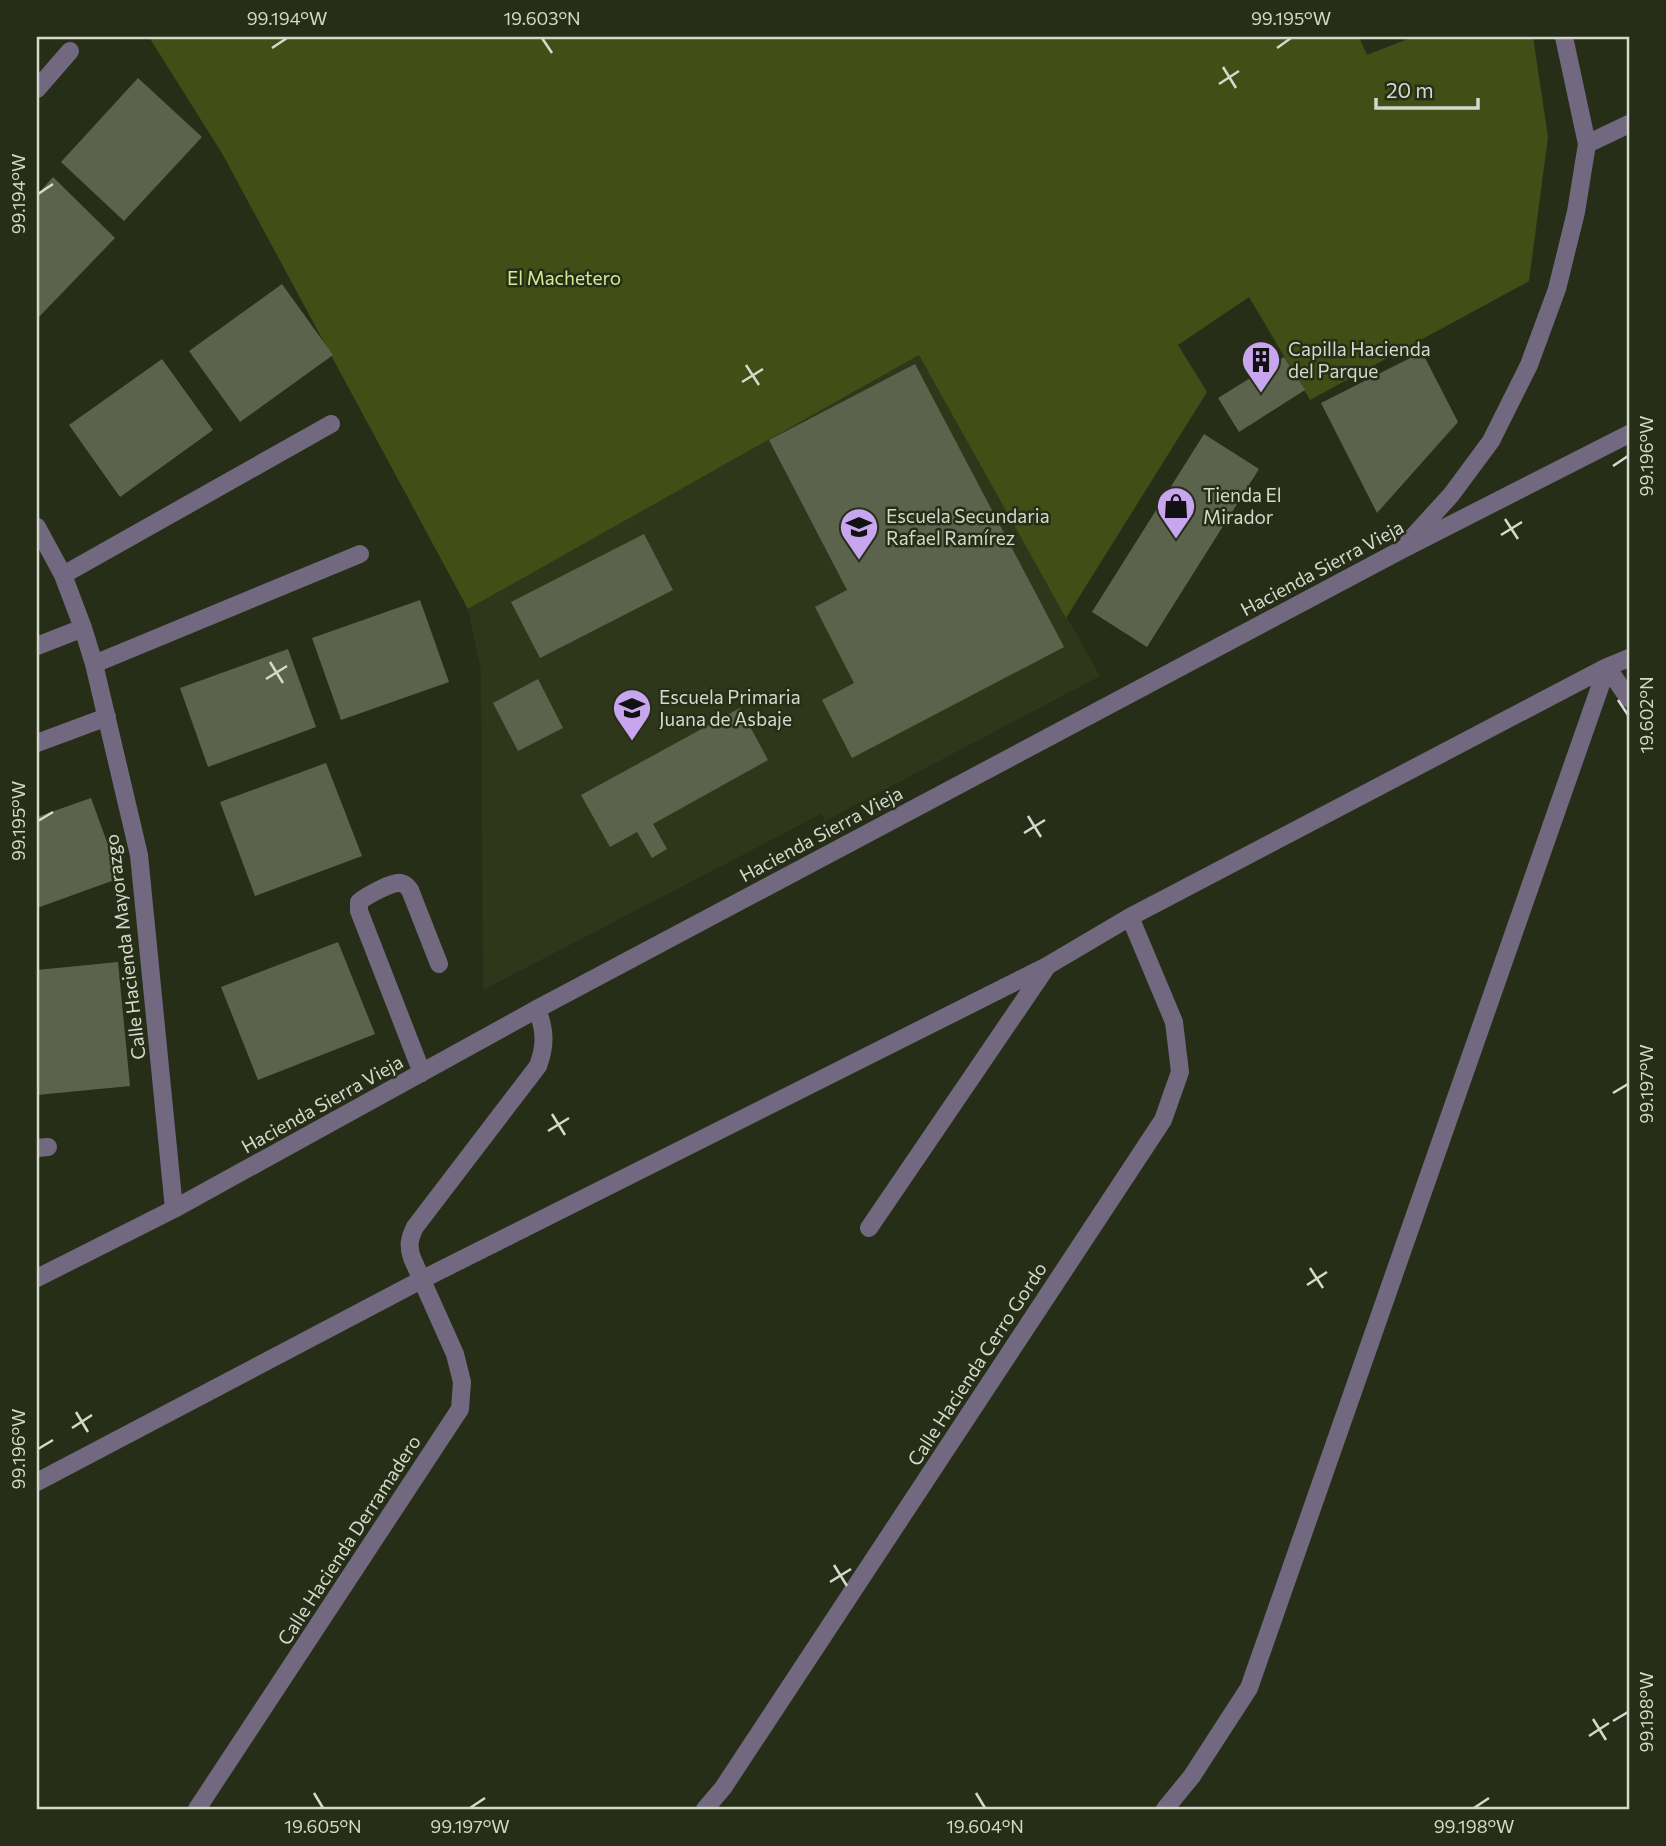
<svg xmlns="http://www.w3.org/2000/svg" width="1666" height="1846" font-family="Commissioner,sans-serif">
  <rect width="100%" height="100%" fill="#272e18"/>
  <path fill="#2f371b" d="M919,355L1100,676L825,821L821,814L483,990L481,670L468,609Z"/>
  <path fill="#414f17" d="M149,37H1359L1367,55L1413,37H1533L1548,137L1529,281L1310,400L1249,297L1178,345L1207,392L1066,618L919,355L468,609L223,155Z"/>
  <path fill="#5c634c" d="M138,78L202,137L124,221L61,162Z
    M53,177L115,238L37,319V195Z
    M282,284L333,355L240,422L189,351Z
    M1422,352L1458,422L1377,513L1321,403Z
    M1284,357L1305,390L1239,432L1218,398Z
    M162,359L213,430L120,497L69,425Z
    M915,364L1064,647L852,758L822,700L854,683L815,607L847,590L769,440Z
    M1204,434L1259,469L1147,647L1092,612Z
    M644,534L673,590L540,658L511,602Z
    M420,600L449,682L341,720L312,638Z
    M288,649L316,727L208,767L180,688Z
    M538,679L563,728L518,751L493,703Z
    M740,708L768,760L653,824L667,849L652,858L637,832L610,847L581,795Z
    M326,763L362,856L255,896L220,802Z
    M91,798L120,878L37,908V817Z
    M338,942L375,1034L258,1080L221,987Z
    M118,962L130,1086L37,1095V970Z"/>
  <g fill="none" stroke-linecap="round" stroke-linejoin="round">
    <path stroke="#72687f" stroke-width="18" d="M37,89L70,51
      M1587,144L1629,124
      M37,527L63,575L83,628L94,664L139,855L174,1209
      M1409,541L1451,495L1491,441L1529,365L1557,289L1576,212L1587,144L1564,37
      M63,575L331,424
      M37,646L83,628
      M94,664L360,554
      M1607,667L1629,699
      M37,743L107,717
      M422,1073L359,911V902C366,896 393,881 401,883C405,884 408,887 410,890L439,964
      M37,1148L48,1147
      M869,1228L1046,968
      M37,1278L174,1209L537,1009L1401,550L1629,434
      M37,1482L423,1279L1047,966L1130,917L1607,667L1629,658
      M197,1809L460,1409L462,1382L455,1354L412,1258C408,1246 409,1239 415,1227L538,1066C546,1045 545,1030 537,1009
      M705,1809L723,1788L1163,1120L1180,1072L1174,1022L1130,917
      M1165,1809L1192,1776L1249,1688L1607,667"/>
  </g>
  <path fill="none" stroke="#d5d9cc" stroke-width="2.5" d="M542,38L552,53M272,48L287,38M1277,48L1291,38M1223,67L1236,88M1219,84L1239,71M38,194L53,184M746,365L759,385M742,382L763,369M1613,466L1628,456M1505,519L1518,539M1501,535L1522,522M270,662L283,683M266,679L287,666M1618,700L1628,715M1028,816L1041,837M38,821L53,812M1024,833L1045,820M1613,1093L1628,1084M552,1114L565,1135M548,1131L569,1118M1310,1268L1323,1288M1307,1285L1327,1272M76,1412L88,1432M72,1428L92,1415M38,1449L53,1440M834,1565L847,1586M830,1582L851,1569M1593,1719L1606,1740M1613,1721L1628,1712M1589,1736L1609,1723M314,1793L323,1808M976,1793L985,1808M470,1808L485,1798M1474,1808L1489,1798"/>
  <defs>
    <g id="building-pin" transform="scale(2.0125)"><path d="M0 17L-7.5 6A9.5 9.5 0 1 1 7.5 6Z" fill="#c7a6ef" stroke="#272e18"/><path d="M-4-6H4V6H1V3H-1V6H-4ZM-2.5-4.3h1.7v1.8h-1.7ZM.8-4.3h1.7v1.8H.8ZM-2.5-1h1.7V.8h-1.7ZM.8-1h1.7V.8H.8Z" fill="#111"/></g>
    <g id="shop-pin" transform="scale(2.0125)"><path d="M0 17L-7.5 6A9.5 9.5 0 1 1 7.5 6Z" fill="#c7a6ef" stroke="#272e18"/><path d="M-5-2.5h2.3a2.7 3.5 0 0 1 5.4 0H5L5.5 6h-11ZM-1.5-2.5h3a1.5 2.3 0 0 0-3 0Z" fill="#111"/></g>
    <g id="school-pin" transform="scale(2.0125)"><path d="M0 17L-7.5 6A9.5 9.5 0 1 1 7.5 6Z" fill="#c7a6ef" stroke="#272e18"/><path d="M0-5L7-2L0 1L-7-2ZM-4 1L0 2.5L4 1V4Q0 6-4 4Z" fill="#111"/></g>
  </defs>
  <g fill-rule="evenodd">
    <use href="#building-pin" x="1261" y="360"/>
    <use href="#shop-pin" x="1176" y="506"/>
    <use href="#school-pin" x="859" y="527"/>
    <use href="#school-pin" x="632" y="708"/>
  </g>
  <g text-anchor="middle" stroke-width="5" stroke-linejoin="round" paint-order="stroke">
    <g font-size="19" fill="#d2eb95" stroke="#272e18">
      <text x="564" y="285">El Machetero</text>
    </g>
    <g font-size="19" fill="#d5d9cc" stroke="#272e18" text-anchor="start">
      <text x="1288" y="356">Capilla Hacienda<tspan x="1288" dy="22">del Parque</tspan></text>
      <text x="1203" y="502">Tienda El<tspan x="1203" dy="22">Mirador</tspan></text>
      <text x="886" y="523">Escuela Secundaria<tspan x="886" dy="22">Rafael Ramírez</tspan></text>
      <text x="659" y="704">Escuela Primaria<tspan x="659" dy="22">Juana de Asbaje</tspan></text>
    </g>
    <g font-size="19" fill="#d5d9cc" stroke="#272e18">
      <text transform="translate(1322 568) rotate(-28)" y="7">Hacienda Sierra Vieja</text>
      <text transform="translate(821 834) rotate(-28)" y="7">Hacienda Sierra Vieja</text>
      <text transform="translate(125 947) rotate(-97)" y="7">Calle Hacienda Mayorazgo</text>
      <text transform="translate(322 1104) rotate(-29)" y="7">Hacienda Sierra Vieja</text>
      <text transform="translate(977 1364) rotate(-57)" y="7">Calle Hacienda Cerro Gordo</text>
      <text transform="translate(349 1540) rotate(-57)" y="7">Calle Hacienda Derramadero</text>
    </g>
  </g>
  <rect width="1666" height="1846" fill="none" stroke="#272e18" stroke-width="77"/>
  <path d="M1376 98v10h102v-10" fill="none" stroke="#d5d9cc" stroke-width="3.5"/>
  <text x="1386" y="98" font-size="21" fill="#d5d9cc" stroke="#272e18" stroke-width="5" paint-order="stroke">20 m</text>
  <rect x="38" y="38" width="1590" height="1770" fill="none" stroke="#d5d9cc" stroke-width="2.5"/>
  <g font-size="18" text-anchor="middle" fill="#d5d9cc">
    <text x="287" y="25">99.194°W</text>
    <text x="542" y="25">19.603°N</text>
    <text x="1291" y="25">99.195°W</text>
    <text transform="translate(19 194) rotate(-90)" y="6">99.194°W</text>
    <text transform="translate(1647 456) rotate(-90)" y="6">99.196°W</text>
    <text transform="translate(1647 715) rotate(-90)" y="6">19.602°N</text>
    <text transform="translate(19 821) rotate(-90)" y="6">99.195°W</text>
    <text transform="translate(1647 1084) rotate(-90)" y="6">99.197°W</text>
    <text transform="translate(19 1449) rotate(-90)" y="6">99.196°W</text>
    <text transform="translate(1647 1712) rotate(-90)" y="6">99.198°W</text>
    <text x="323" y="1833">19.605°N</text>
    <text x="470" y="1833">99.197°W</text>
    <text x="985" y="1833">19.604°N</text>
    <text x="1474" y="1833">99.198°W</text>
  </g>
</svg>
